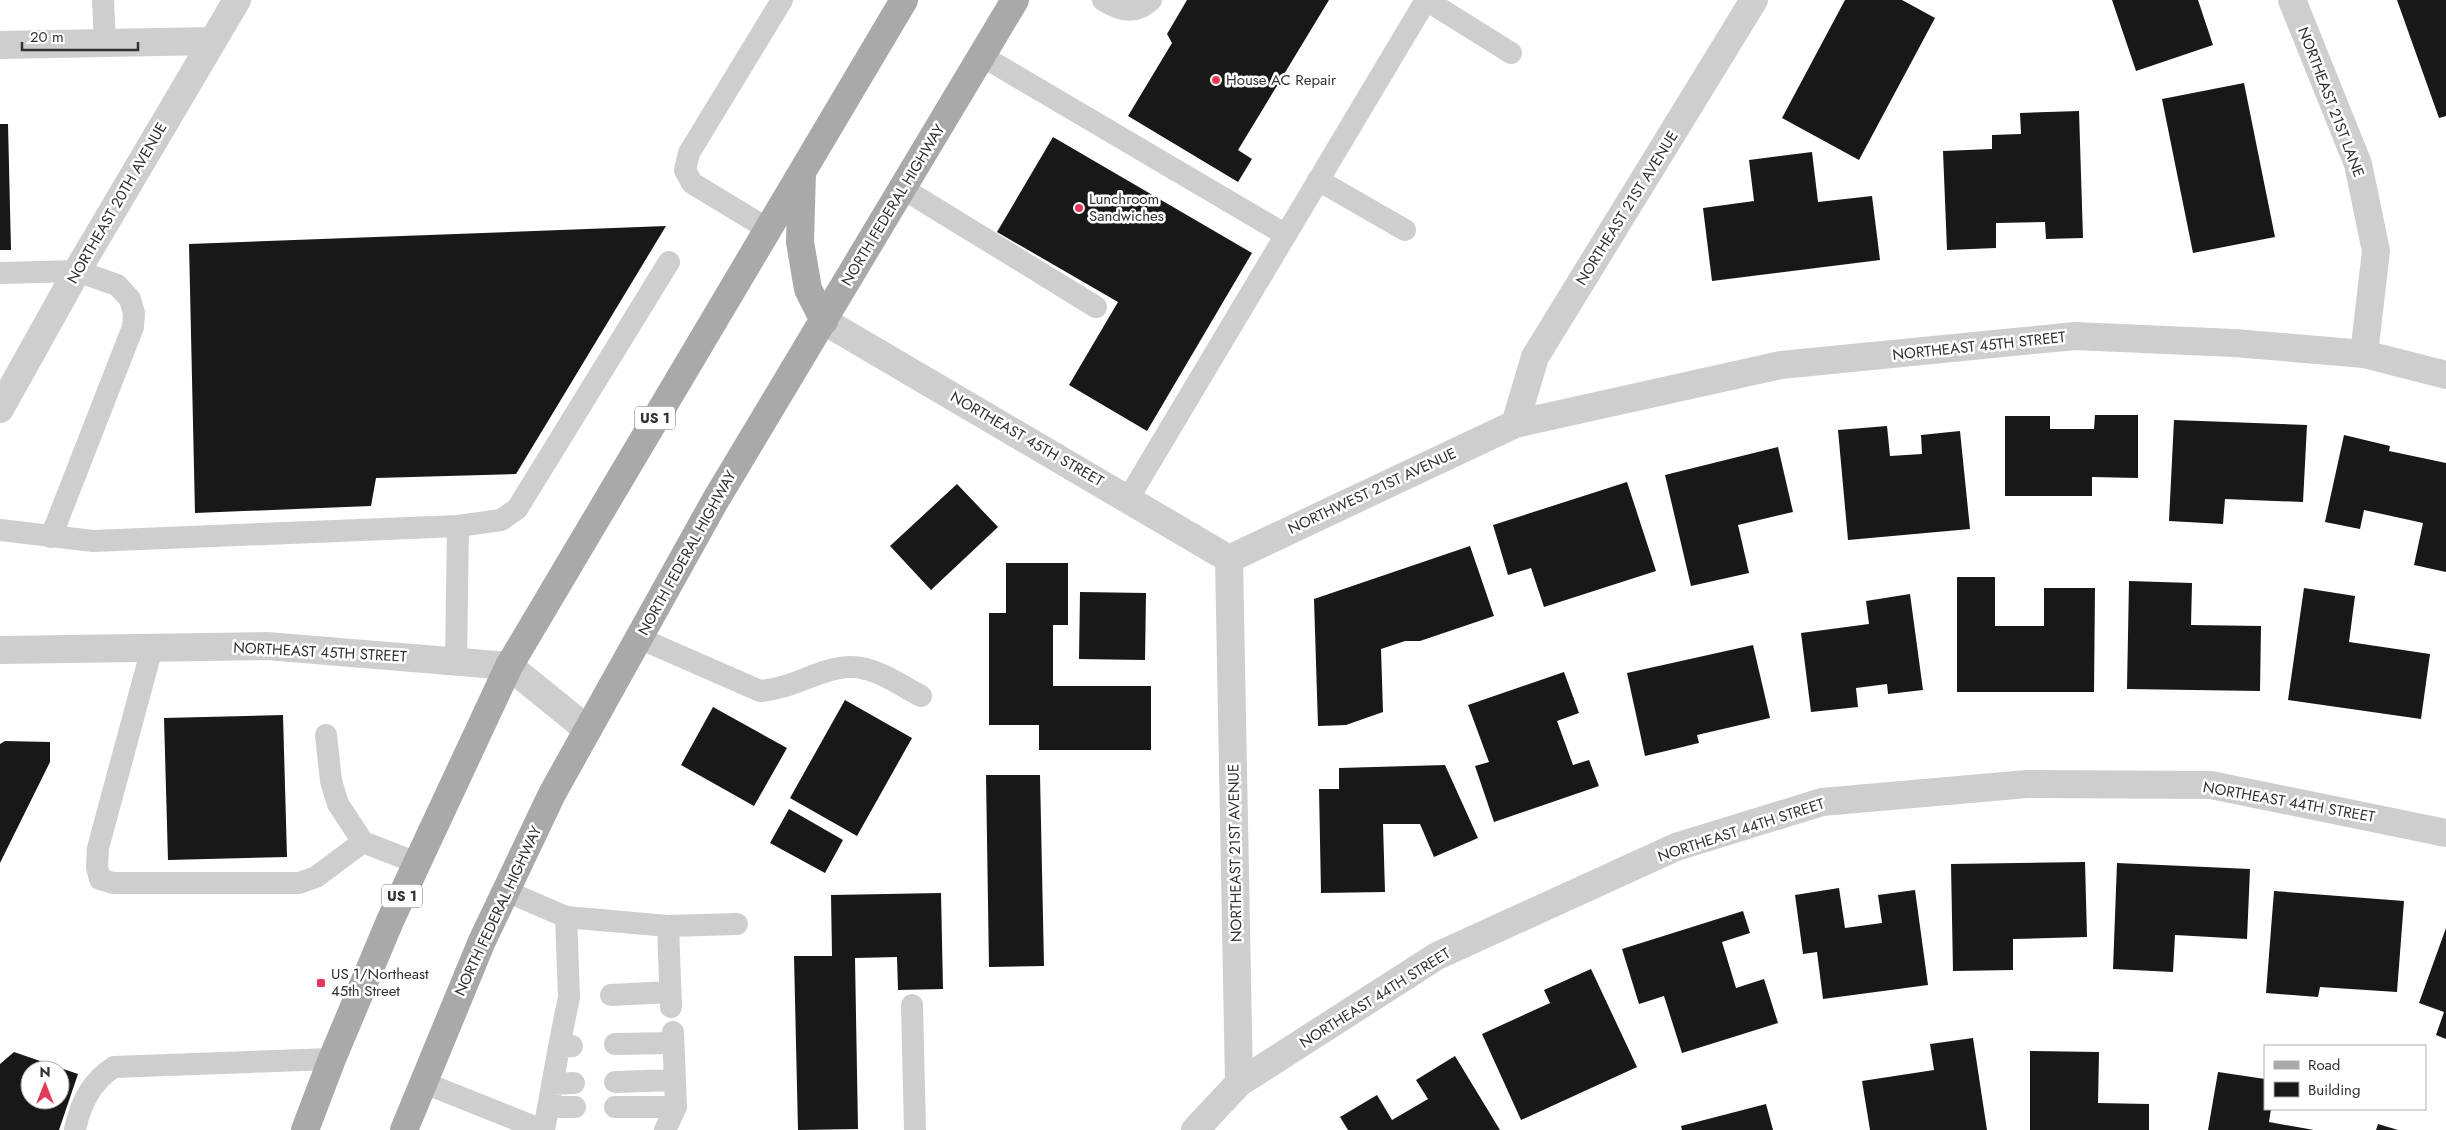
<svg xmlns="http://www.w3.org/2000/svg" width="2446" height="1130" font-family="Jost,sans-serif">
  <rect width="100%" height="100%" fill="#fff"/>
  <path fill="#181818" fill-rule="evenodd" d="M1187,0H1329L1238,150L1252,159L1238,182L1128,116L1172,43L1167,34Z
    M1845,0H1902L1935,18L1859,160L1782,118Z
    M2112,0H2198L2213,45L2136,71Z
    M2397,0H2446V116L2439,118Z
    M2244,83L2275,237L2193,253L2162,99Z
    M2079,111L2083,238L2046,239L2045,222L1996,223V248L1947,250L1943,151L1992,149V135L2021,134L2020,113Z
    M0,124H8L11,250H0Z
    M1053,137L1252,253L1147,431L1069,385L1118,302L997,232Z
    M1812,152L1818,202L1872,196L1880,260L1712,281L1703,208L1754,201L1749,160Z
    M666,226L516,474L376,478L371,506L195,513L189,244Z
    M2095,415H2138V478L2092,477V496H2005V416H2050V429H2094Z
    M2174,420L2307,425L2303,502L2225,499L2223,524L2169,521Z
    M1887,426L1890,456L1922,454L1921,435L1960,431L1970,529L1848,540L1838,430Z
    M2344,435L2390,446L2389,451L2446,463V572L2414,565L2423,523L2364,510L2360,529L2325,522Z
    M1778,447L1793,512L1738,525L1749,573L1691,586L1665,475Z
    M1627,482L1656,571L1544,607L1531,568L1508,575L1493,525Z
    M957,484L998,527L931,590L890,546Z
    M1470,546L1494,616L1420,641H1405L1381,649L1383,712L1346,725L1318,726L1314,599Z
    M1006,563H1068V625H1053V686H1151V750H1039V725H989V613H1006Z
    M1957,577H1995V626H2044V588H2095L2094,692H1957Z
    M2129,581L2192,583L2191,625L2261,626L2260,691L2127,689Z
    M2304,588L2355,596L2349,642L2430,654L2421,719L2288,700Z
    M1080,592L1146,593L1145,660L1079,659Z
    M1910,594L1923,690L1888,694L1887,684L1856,688L1858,707L1811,712L1801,633L1869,624L1866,601Z
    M1753,645L1770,718L1697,735L1699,743L1645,756L1627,673Z
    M1564,672L1579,713L1557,721L1573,765L1589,760L1599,786L1494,822L1475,766L1489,762L1468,705Z
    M845,700L912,738L857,836L790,798Z
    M713,707L787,748L754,806L681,765Z
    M283,715L287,857L168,860L164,718Z
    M5,741L50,742V762L0,863V744Z
    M1445,765L1478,838L1434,857L1420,824H1383L1385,892L1321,893L1319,789H1339V768Z
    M986,775H1040L1044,966L989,967Z
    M789,809L843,840L825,873L770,843Z
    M2085,862L2087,937L2013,939V970L1953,971L1951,864Z
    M2117,863L2250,869L2247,939L2175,935L2173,972L2113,969Z
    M1839,888L1845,928L1882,923L1878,895L1915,890L1928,985L1823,999L1817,952L1803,954L1795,895Z
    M2274,891L2404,901L2397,992L2320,987L2318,997L2266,993Z
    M941,893L943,989L898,990L897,957L855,958L858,1129L798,1130L794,956H832L831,895Z
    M1743,911L1750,933L1722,942L1736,988L1764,979L1778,1023L1682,1053L1664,996L1639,1004L1622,949Z
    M2446,928V1039L2436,1035L2444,1012L2419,1003Z
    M1591,969L1637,1067L1521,1120L1482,1034L1550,1003L1544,990Z
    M1973,1038L1987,1130H1870L1862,1081L1934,1070L1930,1044Z
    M2030,1051L2099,1052L2098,1103L2149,1104V1130H2030Z
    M14,1052L78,1074L59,1130H0V1064ZM30,1070H60V1100H30Z
    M1455,1056L1500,1130H1348L1340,1117L1377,1095L1392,1120L1428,1099L1416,1080Z
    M2218,1072L2265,1079V1109H2271L2269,1122L2314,1130H2208Z
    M1766,1104L1773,1130H1682L1681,1126Z
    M2378,1124L2398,1130H2376Z"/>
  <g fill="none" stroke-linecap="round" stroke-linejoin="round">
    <path stroke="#cecece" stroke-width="22" d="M103,0L105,43
      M1103,0C1120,11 1136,15 1151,0
      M1426,0L1511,53
      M982,56L1286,235
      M1318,180L1405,230
      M902,188L1096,307
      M768,229L692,183L685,170L689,153L782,0
      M0,273L77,271L117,285L130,299L134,313L133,327L51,537
      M1128,499L1426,0
      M458,526L501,520L517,509L669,262
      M0,530L93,541L458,526L456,661
      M639,638L760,691C793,689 819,668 850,667C874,666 900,685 921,696
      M152,648L98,848L97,867L100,879L113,883H299L316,877L363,842L417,863
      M326,735L331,781L338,804L363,842
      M506,891L566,917L668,926L737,924
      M668,926L671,1007
      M611,995L670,992
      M912,1005L915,1130
      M615,1044L673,1043
      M559,1047L569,997L566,917
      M422,1082L542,1130
      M615,1082L674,1080
      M552,1084L574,1083
      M548,1107H575
      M615,1107H676
      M75,1130C80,1104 92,1081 114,1067L332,1059
      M544,1130L559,1047L572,1046
      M665,1130L676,1107L673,1032"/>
    <path stroke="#cecece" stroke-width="28" d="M2292,0L2358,164L2376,251L2364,354
      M0,45L212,41
      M824,321L1229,559
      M0,409L77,271L237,0
      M1515,424L1535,357L1754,0
      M1229,559L1515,424L1781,365L2075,336L2234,343L2364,354L2446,375
      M1239,1083L1437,956L1676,847L1822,802L2027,784L2211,785L2446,833
      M1195,1130L1239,1083L1229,559"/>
    <path stroke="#cecece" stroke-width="28" d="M0,650L267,646L509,666L588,730"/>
    <path stroke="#a9a9a9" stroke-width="28" d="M802,172L800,242L808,289L824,321
      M305,1130L332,1059L390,921L509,666L904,0
      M404,1130L482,941L552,794L715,501L1015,0"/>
  </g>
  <g fill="#e13a5a" stroke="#fff" stroke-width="2">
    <circle cx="1216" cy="80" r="5"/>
    <circle cx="1079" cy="208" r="5"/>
    <rect x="316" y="978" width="10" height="10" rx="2.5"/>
  </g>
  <g text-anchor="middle" stroke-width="5" stroke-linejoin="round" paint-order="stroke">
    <g fill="#fff" stroke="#6f6f6f" stroke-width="1">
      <rect x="635" y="406.5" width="40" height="23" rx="4"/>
      <rect x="382" y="884.5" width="40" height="23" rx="4"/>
    </g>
    <g font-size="14" font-weight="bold" fill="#313131">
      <text x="655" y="423">US 1</text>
      <text x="402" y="901">US 1</text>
    </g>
    <g font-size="15" fill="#313131" stroke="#fff" text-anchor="start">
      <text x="1226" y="85">House AC Repair</text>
      <text x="1089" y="204">Lunchroom<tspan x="1089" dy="17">Sandwiches</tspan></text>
      <text x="331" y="979">US 1/Northeast<tspan x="331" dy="17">45th Street</tspan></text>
    </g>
    <g font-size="15" fill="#313131" stroke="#fff">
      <text transform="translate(2331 102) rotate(69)" y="5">NORTHEAST 21ST LANE</text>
      <text transform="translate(117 203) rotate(-60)" y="5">NORTHEAST 20TH AVENUE</text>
      <text transform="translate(893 205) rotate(-59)" y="5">NORTH FEDERAL HIGHWAY</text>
      <text transform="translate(1627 208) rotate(-58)" y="5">NORTHEAST 21ST AVENUE</text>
      <text transform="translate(1979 346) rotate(-6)" y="5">NORTHEAST 45TH STREET</text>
      <text transform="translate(1027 439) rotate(30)" y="5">NORTHEAST 45TH STREET</text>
      <text transform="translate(1372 491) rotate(-25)" y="5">NORTHWEST 21ST AVENUE</text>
      <text transform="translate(687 553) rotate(-61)" y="5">NORTH FEDERAL HIGHWAY</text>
      <text transform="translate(320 652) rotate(3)" y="5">NORTHEAST 45TH STREET</text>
      <text transform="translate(2289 802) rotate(10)" y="5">NORTHEAST 44TH STREET</text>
      <text transform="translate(1741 830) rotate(-18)" y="5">NORTHEAST 44TH STREET</text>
      <text transform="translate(1235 853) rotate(-91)" y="5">NORTHEAST 21ST AVENUE</text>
      <text transform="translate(498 911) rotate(-65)" y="5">NORTH FEDERAL HIGHWAY</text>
      <text transform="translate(1375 998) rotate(-32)" y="5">NORTHEAST 44TH STREET</text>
    </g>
  </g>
  <rect x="2264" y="1045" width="162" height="65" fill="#ffffff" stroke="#adadad"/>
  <rect x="2274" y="1061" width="25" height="8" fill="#a9a9a9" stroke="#adadad"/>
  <text x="2308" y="1070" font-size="15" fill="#313131">Road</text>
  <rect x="2274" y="1082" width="25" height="15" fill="#181818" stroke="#adadad"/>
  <text x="2308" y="1095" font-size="15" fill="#313131">Building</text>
  <g transform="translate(45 1085)"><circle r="24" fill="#ffffff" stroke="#adadad"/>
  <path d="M0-4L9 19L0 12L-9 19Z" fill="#e13a5a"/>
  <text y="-8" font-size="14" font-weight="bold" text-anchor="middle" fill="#313131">N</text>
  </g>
  <path d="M22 42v8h116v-8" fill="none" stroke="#313131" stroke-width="2.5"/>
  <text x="30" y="42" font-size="15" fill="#313131" stroke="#ffffff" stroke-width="4" paint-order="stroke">20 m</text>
</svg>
